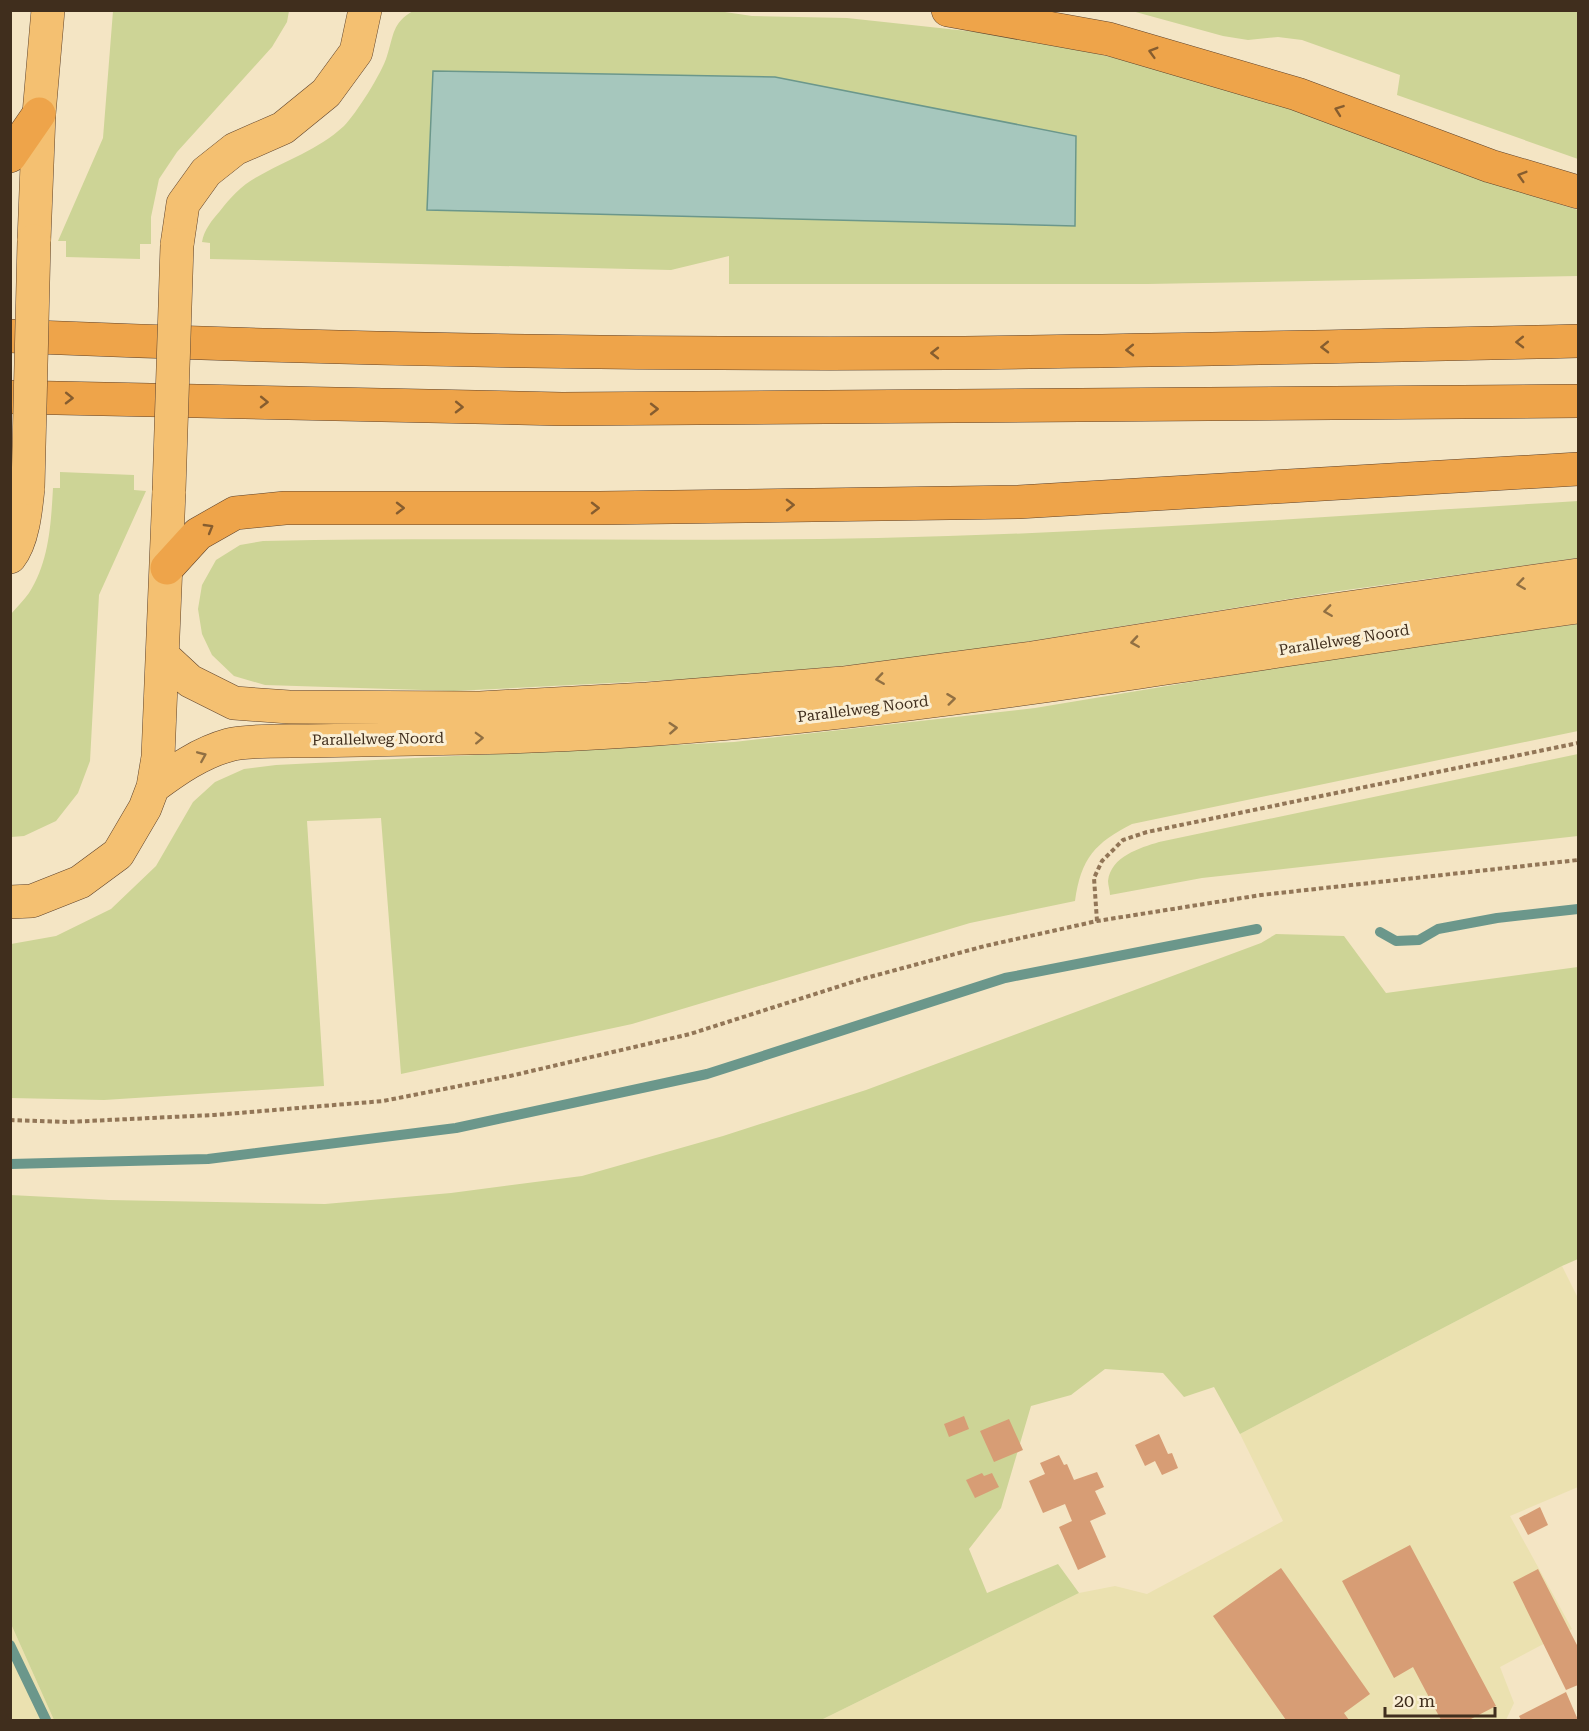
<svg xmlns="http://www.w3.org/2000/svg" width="1589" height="1731" font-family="'Roboto Serif',serif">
  <rect width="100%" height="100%" fill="#f4e5c4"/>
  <path fill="#ebe1b0" d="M1562,1266L1578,1298V1487L1510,1516L1572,1629L1500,1667L1514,1703L1506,1720H821L1079,1593L1115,1586L1147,1594L1283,1521L1240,1434Z
    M11,1624L54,1720H11Z"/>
  <path fill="#cdd496" d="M113,11H289L287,22L272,47L177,152L159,179L151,217V244H140V259L66,257V241H58L103,138Z
    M413,11H685L725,12L752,16L847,18L1023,37L1176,72L1322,119L1458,172L1578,210V276L1148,284H729V256L671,270L210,259V243L202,242C204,230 212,220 220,211C230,198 242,185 257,177C286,160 318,150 344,126C356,114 382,73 387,56C394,35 392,23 413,11Z
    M1132,11H1578V159L1397,95L1400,75L1302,40L1278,37L1248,40L1223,36Z
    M60,472L134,475V490L146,491L99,595L90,761L78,793L56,821L24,836L11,837V614C17,607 24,600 29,593C49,562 51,524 53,488H60Z
    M1578,501V558L1332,592L994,647L852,665L710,678L454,691L265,685L234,676L212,655L202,634L198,609L202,585L216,560L240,545L263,541C468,537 673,542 878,538C1112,533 1345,515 1578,501Z
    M1578,624V731L1132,824C1095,843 1081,858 1075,901L970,923L632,1024L401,1074L381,818L307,821L324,1086L104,1100L11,1098V944L56,936L111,909L156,866L193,802L215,782L244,769L276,765L734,742L1035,708L1384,650Z
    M1578,754V836L1202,878L1110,895C1110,891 1108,885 1108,881C1111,856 1140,848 1159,842Z
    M1276,934L1344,936L1386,993L1578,967V1259L1562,1266L1240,1434L1214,1387L1184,1397L1163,1373L1105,1369L1071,1395L1031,1406L1001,1508L969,1549L987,1593L1058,1564L1079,1593L821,1720H54L11,1624L10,1195L109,1200L325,1204L451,1193L582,1176L723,1136L866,1090L1261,943Z"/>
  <path fill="#a6c7bd" stroke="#6b978b" stroke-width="1.5" d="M433,71L775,77L1076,136L1075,226L427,210Z"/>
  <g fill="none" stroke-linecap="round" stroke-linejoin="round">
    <path stroke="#6b978b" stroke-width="10" d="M1380,932L1396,941L1419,940L1438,929L1497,918L1578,909
      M10,1164L208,1159L456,1128L707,1074L1005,978L1257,929
      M10,1645L46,1720"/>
  </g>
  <path fill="#d79d75" d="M964,1416L969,1429L949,1437L944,1424Z
    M1009,1419L1023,1450L994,1462L980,1431Z
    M1159,1434L1168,1454L1172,1453L1178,1468L1162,1475L1155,1461L1145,1466L1135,1445Z
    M1059,1455L1064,1465L1067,1464L1074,1480L1097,1472L1104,1487L1095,1491L1106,1514L1090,1521L1106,1557L1078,1570L1059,1527L1072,1521L1065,1504L1043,1513L1029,1481L1045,1474L1040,1463Z
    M982,1473L984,1476L992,1473L999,1487L975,1498L966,1480Z
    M1540,1507L1548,1525L1528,1535L1519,1518Z
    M1410,1545L1496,1706L1469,1720H1441L1413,1667L1394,1678L1342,1581Z
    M1281,1568L1370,1694L1344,1713L1349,1720H1286L1213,1616Z
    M1538,1569L1578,1647V1685L1566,1690L1513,1582Z
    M1566,1692L1578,1720H1521L1519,1716Z"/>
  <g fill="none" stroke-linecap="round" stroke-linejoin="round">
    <g stroke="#5f432c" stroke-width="34">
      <path id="trunk" d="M34,241L39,114L48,10
        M177,245L183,204L206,172L235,149L283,128L326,93L356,52L365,10
        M10,557C23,541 26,508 28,488
        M163,656L190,681L234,703L289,707L480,708L647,699L843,683L1032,658L1299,615L1578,575
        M153,787C176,770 200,753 229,745C247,740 288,741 308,741C361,740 415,739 468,738C842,731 1209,657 1578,607
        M10,902L32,901L80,882L118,854L145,808L153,787L158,757L169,491"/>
    </g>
    <g stroke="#5f432c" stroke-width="34">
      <path id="motorway" d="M948,10L1109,39L1297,94L1490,166L1578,192
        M10,156L39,114
        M10,336C323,349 636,355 948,353C1158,351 1368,346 1578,341
        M10,397L562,409L1578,401
        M167,568L198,534L235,513L285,508H600L1018,502L1578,469"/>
    </g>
    <path stroke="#927657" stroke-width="4" stroke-dasharray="4.5 3" stroke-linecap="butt" d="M1097,921L1094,878L1102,861L1123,840L1147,832L1578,743
      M10,1120L67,1122L214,1115L383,1101L510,1076L690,1034L862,979L985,946L1097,921L1261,895L1578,860"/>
    <use href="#trunk" stroke="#f4c071" stroke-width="33"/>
    <use href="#motorway" stroke="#eea44a" stroke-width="33"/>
    <g stroke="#5f432c" stroke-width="34" stroke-linecap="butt">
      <path id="trunk-bridge" d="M28,488L34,241
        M169,491L177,245"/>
    </g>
    <use href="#trunk-bridge" stroke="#f4c071" stroke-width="33"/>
  </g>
  <defs><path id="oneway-chevron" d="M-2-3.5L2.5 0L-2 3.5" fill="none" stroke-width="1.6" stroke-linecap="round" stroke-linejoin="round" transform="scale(1.5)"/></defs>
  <g stroke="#865d2f">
    <use href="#oneway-chevron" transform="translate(1153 52) rotate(-164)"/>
    <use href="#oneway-chevron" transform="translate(1339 110) rotate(-160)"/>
    <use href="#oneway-chevron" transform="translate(1522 176) rotate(-163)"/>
    <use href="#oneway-chevron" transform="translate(1520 342) rotate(179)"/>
    <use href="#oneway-chevron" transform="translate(1325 347) rotate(179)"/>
    <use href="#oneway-chevron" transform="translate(1130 350) rotate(179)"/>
    <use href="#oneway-chevron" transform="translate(935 353) rotate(-180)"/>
    <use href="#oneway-chevron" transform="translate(69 398) rotate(1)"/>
    <use href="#oneway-chevron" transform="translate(264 402) rotate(1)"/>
    <use href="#oneway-chevron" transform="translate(459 407) rotate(1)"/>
    <use href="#oneway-chevron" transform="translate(654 409)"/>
    <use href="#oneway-chevron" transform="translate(790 505) rotate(-1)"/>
    <use href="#oneway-chevron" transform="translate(400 508)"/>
    <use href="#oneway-chevron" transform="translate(595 508)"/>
    <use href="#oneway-chevron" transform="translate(209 528) rotate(-30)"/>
  </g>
  <g stroke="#917043">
    <use href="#oneway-chevron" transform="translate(1521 584) rotate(172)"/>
    <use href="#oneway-chevron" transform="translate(1328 611) rotate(172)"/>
    <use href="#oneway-chevron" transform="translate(1135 642) rotate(171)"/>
    <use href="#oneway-chevron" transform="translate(880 679) rotate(172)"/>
    <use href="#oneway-chevron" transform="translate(951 699) rotate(-7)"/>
    <use href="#oneway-chevron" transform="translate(673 728) rotate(-4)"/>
    <use href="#oneway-chevron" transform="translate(479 738) rotate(-2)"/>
    <use href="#oneway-chevron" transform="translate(202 756) rotate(-23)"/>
  </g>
  <g text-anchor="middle" stroke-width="6" stroke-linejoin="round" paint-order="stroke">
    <g font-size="15" fill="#402e1d" stroke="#faefd5">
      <text transform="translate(1344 640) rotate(-9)" y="5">Parallelweg Noord</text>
      <text transform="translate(863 709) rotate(-7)" y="5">Parallelweg Noord</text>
      <text transform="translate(378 739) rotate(-1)" y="5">Parallelweg Noord</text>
    </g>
  </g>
  <rect width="1589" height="1731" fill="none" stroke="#402e1d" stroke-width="24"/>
  <path d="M1385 1707v9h110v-9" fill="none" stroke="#402e1d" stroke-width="3"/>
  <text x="1394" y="1707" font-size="18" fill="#402e1d" stroke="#faefd5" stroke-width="4.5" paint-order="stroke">20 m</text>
</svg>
